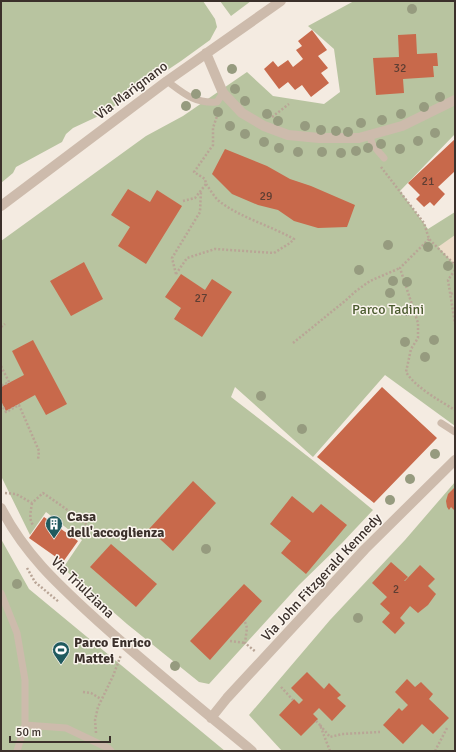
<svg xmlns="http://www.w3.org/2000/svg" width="456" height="752" font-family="Signika,sans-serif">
  <rect width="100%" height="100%" fill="#f4ebe1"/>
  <path fill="#b8c4a0" d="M1,1H203L215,19L217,27L210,40L181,61L160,75L143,81L133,89L120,102L105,113L73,128L66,134L62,142L16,167L13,173L1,183Z
    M220,1H251L231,16Z
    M354,1H455V134L400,191L428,229L455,212V426L385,375L313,457L235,387L231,397L315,462L373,510L342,543L299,585L209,684L199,682L127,624L63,568L82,540L46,512L30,535L1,476V241L146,136L183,116L247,72L273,96L324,104L340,92L334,49L308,26Z
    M455,482V751H282L249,715L330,620L405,540Z
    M1,539L29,589L225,751H1Z"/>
  <path fill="#ecdcc8" d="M455,235V265L438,247Z"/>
  <path fill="#c8694b" d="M312,30L327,50L318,56L328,68L321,73L329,83L311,97L302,85L295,90L288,82L279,89L264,69L273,61L278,67L288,60L293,67L303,59L296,50L302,46L298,41Z
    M416,34L417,54L437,53L438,66H433L434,77L403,79L404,93L376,95L373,58L399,57L398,35Z
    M455,139V171L438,187L445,194L434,206L430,202L424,207L416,199L420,195L408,183Z
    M225,149L267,166L290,179L311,186L355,205L347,227L318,228L294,221L278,210L258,205L232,194L212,174Z
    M128,189L150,202L157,190L182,206L146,264L118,246L130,227L111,215Z
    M84,262L103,299L71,316L50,281Z
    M181,274L205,290L212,279L232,292L202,337L174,319L181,308L165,297Z
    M33,340L67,404L46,415L35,395L6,411L1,401V387L24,375L12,351Z
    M382,387L437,438L374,503L317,457Z
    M193,481L216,503L173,551L149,529Z
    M455,487V511L451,507L449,510L447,507L446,501L448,494Z
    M292,496L313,513L321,504L347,525L306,574L281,553L291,541L270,524Z
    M44,517L78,541L63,562L29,538Z
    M111,544L157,584L136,607L90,567Z
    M391,562L408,577L404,581H405L420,565L435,579L428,586L436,594L428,605L418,613L410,606L400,618L405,623L395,634L382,622L390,613L380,604L387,597L372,583Z
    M244,584L262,601L210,660L190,641Z
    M307,672L324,689L329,683L341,695L337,698L346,706L332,721L319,708L313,714L318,719L301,736L279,715L294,699L299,704L303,700L291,688Z
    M407,679L415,687L421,682L433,694L429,699L449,718L433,734L422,724L403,744L383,725L399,708L402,711L408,705L395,692Z"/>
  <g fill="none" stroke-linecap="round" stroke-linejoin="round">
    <path stroke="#b9a596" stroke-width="2.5" stroke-dasharray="2 2" stroke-linecap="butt" d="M272,117L289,104
      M381,167L424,223L429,239L455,265
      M183,201L195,198L206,184L205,179L194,172L213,145V128L218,113L220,112
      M429,239L400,268L418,323V338L411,349L406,372C415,387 440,401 455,410
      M455,270L448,280L455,324
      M176,274L187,258L215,249L274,253L290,243L294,239C271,226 239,217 219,201C214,197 210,189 206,184
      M176,274L172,258L200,212L201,191
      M451,294L455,292
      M1,327L5,324
      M293,343L345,301L356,291L370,281L400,268
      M1,366L9,382L1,386
      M1,404L6,412L19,405L39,451L38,460
      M5,493L16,494L32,503L43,493L62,506L87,525
      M32,503C31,511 28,520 34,526
      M27,568L35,582L59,602
      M245,622L247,628L245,643L256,652
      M230,641L245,643
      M281,687L293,700
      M83,692L91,693L101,699
      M316,721L320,725
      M96,733L95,720L98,707L113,676L121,655
      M330,751L320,725L330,737L342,734L380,732
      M435,751L447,728"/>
    <path stroke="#cdbbac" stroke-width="7" d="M167,81C183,93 195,104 217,102L223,93
      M370,135L372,144L384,158
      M441,423L455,432
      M1,593L17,633L25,680V725L17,751
      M25,725L66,728L108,748L111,751"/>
    <path stroke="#cdbbac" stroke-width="10" d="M206,53L223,93L242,113L264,126L288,135L319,138H359L402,126L455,100
      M1,206L167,81L281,1
      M1,508C25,555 60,586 98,621C148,666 200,708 252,751
      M211,718L227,698L365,549L455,460"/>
  </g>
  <g fill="#969b7f">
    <circle cx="412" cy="9" r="5"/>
    <circle cx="232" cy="69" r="5"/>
    <circle cx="235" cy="89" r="5"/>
    <circle cx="196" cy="94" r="5"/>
    <circle cx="440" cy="97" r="5"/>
    <circle cx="245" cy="101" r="5"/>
    <circle cx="186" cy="106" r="5"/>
    <circle cx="424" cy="107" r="5"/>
    <circle cx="218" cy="112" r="5"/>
    <circle cx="267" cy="114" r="5"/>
    <circle cx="401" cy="114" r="5"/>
    <circle cx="382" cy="120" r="5"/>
    <circle cx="278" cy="121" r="5"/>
    <circle cx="361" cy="123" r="5"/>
    <circle cx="230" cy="126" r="5"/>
    <circle cx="305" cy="126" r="5"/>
    <circle cx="321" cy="130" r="5"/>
    <circle cx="336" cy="131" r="5"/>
    <circle cx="348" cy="132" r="5"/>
    <circle cx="435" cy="133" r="5"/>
    <circle cx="245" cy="134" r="5"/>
    <circle cx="418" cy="141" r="5"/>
    <circle cx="264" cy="142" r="5"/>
    <circle cx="381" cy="144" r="5"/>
    <circle cx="279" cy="148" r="5"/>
    <circle cx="368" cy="148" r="5"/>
    <circle cx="400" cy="149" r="5"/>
    <circle cx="356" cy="151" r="5"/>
    <circle cx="298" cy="152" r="5"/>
    <circle cx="322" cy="152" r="5"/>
    <circle cx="341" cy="153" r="5"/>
    <circle cx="388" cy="245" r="5"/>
    <circle cx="428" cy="247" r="5"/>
    <circle cx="448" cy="266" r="5"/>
    <circle cx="359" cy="270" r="5"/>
    <circle cx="393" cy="281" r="5"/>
    <circle cx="407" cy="282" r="5"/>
    <circle cx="390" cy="293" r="5"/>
    <circle cx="407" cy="311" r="5"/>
    <circle cx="434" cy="340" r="5"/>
    <circle cx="405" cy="342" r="5"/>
    <circle cx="425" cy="357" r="5"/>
    <circle cx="261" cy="396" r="5"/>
    <circle cx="302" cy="429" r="5"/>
    <circle cx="435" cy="454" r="5"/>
    <circle cx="410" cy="479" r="5"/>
    <circle cx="390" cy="500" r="5"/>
    <circle cx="206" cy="549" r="5"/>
    <circle cx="17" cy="584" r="5"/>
    <circle cx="358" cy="618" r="5"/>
    <circle cx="175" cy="666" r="5"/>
  </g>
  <defs>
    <g id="building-pin" transform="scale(0.9)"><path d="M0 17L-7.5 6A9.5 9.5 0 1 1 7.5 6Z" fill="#1f5a5e" stroke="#fbf5ee"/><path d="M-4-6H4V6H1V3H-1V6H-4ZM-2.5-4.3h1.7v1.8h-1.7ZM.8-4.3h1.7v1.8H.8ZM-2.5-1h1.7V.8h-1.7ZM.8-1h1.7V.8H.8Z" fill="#fff"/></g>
    <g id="stadium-pin" transform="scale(0.9)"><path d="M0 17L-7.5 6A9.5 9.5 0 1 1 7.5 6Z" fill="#1f5a5e" stroke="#fbf5ee"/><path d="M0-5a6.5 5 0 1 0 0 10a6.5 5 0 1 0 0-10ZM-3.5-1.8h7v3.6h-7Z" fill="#fff"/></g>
  </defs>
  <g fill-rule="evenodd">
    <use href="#building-pin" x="54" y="524"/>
    <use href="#stadium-pin" x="61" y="650"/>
  </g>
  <g text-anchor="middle" stroke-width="3" stroke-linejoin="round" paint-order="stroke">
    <g font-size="12" fill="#5e3e33">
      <text x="400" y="72">32</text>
      <text x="428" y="185">21</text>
      <text x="266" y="200">29</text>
      <text x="201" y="302">27</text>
      <text x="396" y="593">2</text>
    </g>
    <g font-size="14" fill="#3b302b" stroke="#fbf5ee">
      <text transform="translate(131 90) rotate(-37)" y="5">Via Marignano</text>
      <text transform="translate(321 577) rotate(-47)" y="5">Via John Fitzgerald Kennedy</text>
      <text transform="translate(83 587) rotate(44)" y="5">Via Triulziana</text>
    </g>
    <g font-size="14" fill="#4a5a2e" stroke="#fbf5ee">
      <text x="388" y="314">Parco Tadini</text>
    </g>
    <g font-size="14" font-weight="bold" fill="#3b302b" stroke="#fbf5ee" text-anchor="start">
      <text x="67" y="521">Casa<tspan x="67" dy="16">dell'accoglienza</tspan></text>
      <text x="74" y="647">Parco Enrico<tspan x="74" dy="16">Mattei</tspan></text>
    </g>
  </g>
  <rect width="456" height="752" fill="none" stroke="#3b302b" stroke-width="4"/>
  <path d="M10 736v6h100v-6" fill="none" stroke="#3b302b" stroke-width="2"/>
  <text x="16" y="736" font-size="12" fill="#3b302b" stroke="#fbf5ee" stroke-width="3" paint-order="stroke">50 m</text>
</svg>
